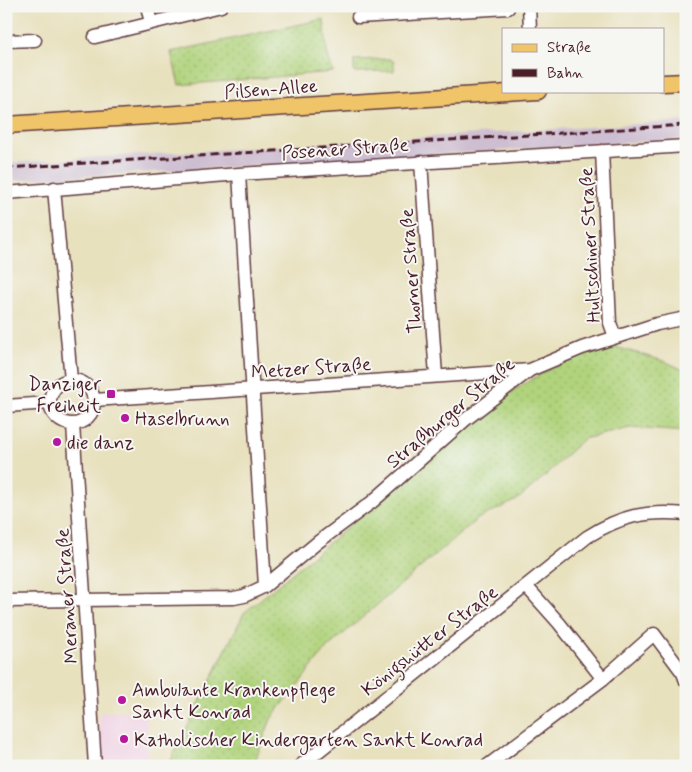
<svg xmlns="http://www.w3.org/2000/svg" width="692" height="772" font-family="Mynerve,sans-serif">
  <defs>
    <pattern id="grass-dots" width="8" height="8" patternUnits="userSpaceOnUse" patternTransform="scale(1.25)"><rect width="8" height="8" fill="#b0d37b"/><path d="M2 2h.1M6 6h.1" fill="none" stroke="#99b56a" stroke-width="1.8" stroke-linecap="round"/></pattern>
  </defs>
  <rect width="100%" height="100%" fill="#f6f6f2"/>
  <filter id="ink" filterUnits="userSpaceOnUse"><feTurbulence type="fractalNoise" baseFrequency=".02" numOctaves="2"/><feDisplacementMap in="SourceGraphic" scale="10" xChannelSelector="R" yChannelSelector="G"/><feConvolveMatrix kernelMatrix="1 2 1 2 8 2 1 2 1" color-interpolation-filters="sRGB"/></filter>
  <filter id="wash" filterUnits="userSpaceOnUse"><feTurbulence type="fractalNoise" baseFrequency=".0096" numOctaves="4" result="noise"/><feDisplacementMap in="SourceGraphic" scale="20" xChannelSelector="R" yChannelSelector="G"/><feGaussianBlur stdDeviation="1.12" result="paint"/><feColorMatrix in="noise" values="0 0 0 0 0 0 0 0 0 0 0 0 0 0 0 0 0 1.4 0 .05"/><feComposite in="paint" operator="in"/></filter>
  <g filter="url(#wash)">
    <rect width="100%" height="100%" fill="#e8e1be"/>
    <path fill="#f0d0e4" d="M146,710L149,766H102L99,713Z"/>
    <path fill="#cebed1" d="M686,121V139L6,181V163Z"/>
    <path fill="url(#grass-dots)" stroke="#7d7953" d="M324,19L327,52L333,72L179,85L171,52Z
      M390,59L394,62V71L354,72V60Z
      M612,346L664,361L686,371V432L630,428L583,439L546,475L517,500L477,519L327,648L271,719L253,766H168L244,613L504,397C536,376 572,353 612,346Z"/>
  </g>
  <g filter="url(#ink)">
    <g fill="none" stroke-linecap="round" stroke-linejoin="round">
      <g stroke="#623c41" stroke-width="15">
        <path id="minor" d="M147,6L151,23
          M529,6L530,29
          M358,17L508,8
          M95,37L221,6
          M6,41L35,40
          M602,151L610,323L615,337
          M421,162L436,376
          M239,174L265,586
          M54,188L71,380
          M6,193L239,174L686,146
          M50 402a22 22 0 1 1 44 0a22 22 0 1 1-44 0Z
          M94,400L530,370
          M6,406L49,403
          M73,424L95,766
          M526,586L559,623L603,679
          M6,601L234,598L244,596L265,586L318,542L372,502L465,420L530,370L582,348L657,324L686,318
          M300,766L587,537C620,516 646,510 686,514
          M487,766L603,679L654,634L683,673L686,681"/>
      </g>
      <g stroke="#623c41" stroke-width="19">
        <path id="major" d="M663,83L686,82
          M6,125L538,91"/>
      </g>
      <use href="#minor" stroke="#fff" stroke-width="12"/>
      <use href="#major" stroke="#f0c469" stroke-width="16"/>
      <path stroke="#4a1f2b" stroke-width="3" stroke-dasharray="8 4" stroke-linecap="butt" d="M6,168L686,125"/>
    </g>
  </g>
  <g fill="#b5179e" stroke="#f6f6f2" stroke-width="2">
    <rect x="106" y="389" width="10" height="10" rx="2.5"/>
    <circle cx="125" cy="418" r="5"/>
    <circle cx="57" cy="442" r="5"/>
    <circle cx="122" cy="700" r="5"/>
    <circle cx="124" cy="739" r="5"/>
  </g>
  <g text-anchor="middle" stroke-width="4" stroke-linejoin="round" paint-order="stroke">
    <g font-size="19" fill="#4a1f2b" stroke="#f6f6f2">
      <text transform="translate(271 88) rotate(-4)" y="7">Pilsen-Allee</text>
      <text transform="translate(345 148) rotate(-4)" y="7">Posener Straße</text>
      <text transform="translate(589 245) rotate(-93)" y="7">Hultschiner Straße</text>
      <text transform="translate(410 271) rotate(-94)" y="7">Thorner Straße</text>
      <text transform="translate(311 367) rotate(-4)" y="7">Metzer Straße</text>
      <text transform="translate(450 412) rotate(-40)" y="7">Straßburger Straße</text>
      <text transform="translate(66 596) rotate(-94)" y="7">Meraner Straße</text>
      <text transform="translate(429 640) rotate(-38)" y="7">Königshütter Straße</text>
    </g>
    <g font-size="19" fill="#4a1f2b" stroke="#f6f6f2" text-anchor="start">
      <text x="101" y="390" text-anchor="end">Danziger<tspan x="101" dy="22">Freiheit</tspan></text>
      <text x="135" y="425">Haselbrunn</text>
      <text x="67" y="449">die danz</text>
      <text x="132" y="696">Ambulante Krankenpflege<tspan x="132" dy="22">Sankt Konrad</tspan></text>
      <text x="134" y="746">Katholischer Kindergarten Sankt Konrad</text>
    </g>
  </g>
  <rect width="692" height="772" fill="none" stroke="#f6f6f2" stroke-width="25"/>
  <rect x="502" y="28" width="162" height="65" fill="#f6f6f2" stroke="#b1a0a2"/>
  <rect x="512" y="44" width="25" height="8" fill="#f0c469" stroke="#b1a0a2"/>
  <text x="547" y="52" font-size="15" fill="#4a1f2b">Straße</text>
  <rect x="512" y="69" width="25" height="8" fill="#4a1f2b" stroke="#b1a0a2"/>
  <text x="547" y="78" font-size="15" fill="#4a1f2b">Bahn</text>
</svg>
